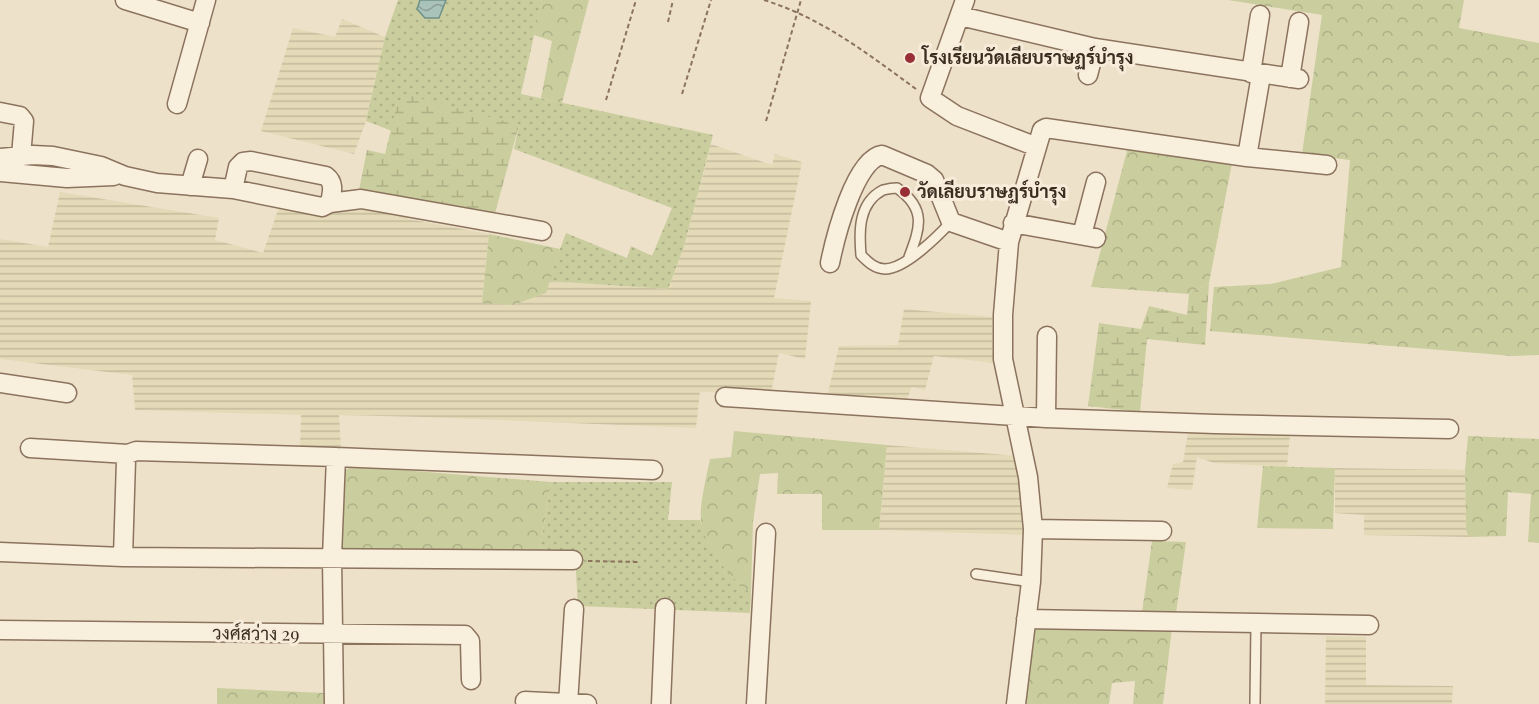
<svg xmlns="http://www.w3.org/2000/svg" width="1539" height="704" font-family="'Playfair Display',Sarabun,serif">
  <defs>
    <pattern id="farmland-rules" width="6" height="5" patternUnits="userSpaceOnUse" patternTransform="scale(1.5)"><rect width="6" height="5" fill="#e4dab7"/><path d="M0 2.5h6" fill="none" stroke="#c4bb9d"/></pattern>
    <pattern id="grass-dots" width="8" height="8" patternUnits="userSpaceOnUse" patternTransform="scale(1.5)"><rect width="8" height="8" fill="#cacd9d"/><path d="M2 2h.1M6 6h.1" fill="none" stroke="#aeb087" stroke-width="1.8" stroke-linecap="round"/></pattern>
    <pattern id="forest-crowns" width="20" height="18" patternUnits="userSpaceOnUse" patternTransform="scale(1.5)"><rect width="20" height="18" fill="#cacd9d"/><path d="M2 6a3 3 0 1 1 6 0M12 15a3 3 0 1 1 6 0" fill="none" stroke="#aeb087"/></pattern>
    <pattern id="wetland-marsh" width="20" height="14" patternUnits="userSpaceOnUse" patternTransform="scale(1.5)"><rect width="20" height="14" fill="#cacd9d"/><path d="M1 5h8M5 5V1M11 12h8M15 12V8" fill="none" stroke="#aeb087"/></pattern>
    <pattern id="water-waves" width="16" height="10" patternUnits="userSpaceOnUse" patternTransform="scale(1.5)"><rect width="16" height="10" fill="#aac3ba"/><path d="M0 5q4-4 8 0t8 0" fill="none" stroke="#8c9f97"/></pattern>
  </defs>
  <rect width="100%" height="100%" fill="#eee1ca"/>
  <path fill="url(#farmland-rules)" d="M342,19L385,37L366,121L354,154L261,131L293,28L335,37Z
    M711,144L772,165L775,154L802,162L774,298L811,301L805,359L779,353L771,393L700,392L696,428L423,417L339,415L341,449H300L301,415L135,410L132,375L0,359V239L48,247L60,192L219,218L215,240L263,253L279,207L323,215L362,206L399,212L409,219L489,234L482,302L513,305L545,293L548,281L668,289L684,246Z
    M904,309L992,317L993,363L934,356L925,390L912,387L906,401L828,393L839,346L898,345Z
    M1188,433L1290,434L1287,467L1214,463L1197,457L1192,490L1167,488L1173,464L1183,462Z
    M887,445L1019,456L1027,535L879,530Z
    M1335,468L1465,470L1466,529L1469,537L1364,535V515L1335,513Z
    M1326,636L1366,637V685L1453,686L1452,704H1325Z"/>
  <path fill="url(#grass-dots)" d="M398,0H542L521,94L713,135L684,246L668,289L548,281L566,233L627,258L631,246L652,256L672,208L514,149L519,125L397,104L392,131L366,121L385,37Z
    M551,482H672L668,520H700C713,556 721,568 751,593L750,613L578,606L575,556L539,555Z"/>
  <path fill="url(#forest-crowns)" d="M542,0H589L562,103L541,98L552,41L534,35Z
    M1228,0H1464L1459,28L1539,43V355L1513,356L1210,331L1214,287L1271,284L1341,267L1350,160L1302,154L1322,15Z
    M1128,147L1232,163L1209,283L1189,294L1091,287Z
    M489,234L560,249L546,293L513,305L482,303Z
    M734,431L887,445L879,530H822V494H777L778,473L760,474L753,522L751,593C728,574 705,551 701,520C699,508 707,473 710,459L731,457Z
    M1468,436L1539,439V543L1528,542L1531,494L1508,492L1506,536L1469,537L1466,530L1465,470Z
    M353,466L551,482L539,555L343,549L344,471Z
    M1263,466L1335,468L1333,529L1257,528Z
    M1152,541L1186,542L1176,613H1142Z
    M1100,624L1172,628L1163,704H1133L1135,681L1112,683L1109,704H1023L1026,668L1036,628L1096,631Z
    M217,688L324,693L325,704H217Z"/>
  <path fill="url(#wetland-marsh)" d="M408,95L519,125L494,217L359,190L367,150L385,154L397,104Z
    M1209,283L1205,345L1147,339L1140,412L1088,406L1099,323L1141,329L1149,306L1187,315L1189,294Z"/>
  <path fill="url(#water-waves)" stroke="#709187" stroke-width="1.5" d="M420,0H446L439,18H425L417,9Z"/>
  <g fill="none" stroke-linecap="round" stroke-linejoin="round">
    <g stroke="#8b735e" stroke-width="12">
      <path id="lane" d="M909,257C920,228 927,209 897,188C893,188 887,189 883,190C858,203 859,232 861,255C868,262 875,269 885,269C905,269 938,236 951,222
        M976,574L1031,582
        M1255,704L1256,623"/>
    </g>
    <g stroke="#8b735e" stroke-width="21">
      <path id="street" d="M125,0L200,23
        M965,0L930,98L957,116L1037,147
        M960,16L1095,48L1299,79
        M1251,73L1260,15
        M1088,75L1095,48
        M1290,78L1299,22
        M177,104L206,0
        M0,112L20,116L24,121L21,156
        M1247,157L1261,75
        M0,158L33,155L53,156L101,166L125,176L157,183L233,189L322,207L330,203L361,199L542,231
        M0,172L67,178L114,176
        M190,186L198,159
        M233,189L238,167L243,162L251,161L326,176C335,183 332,192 330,203
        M1013,223L1096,238
        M1082,235L1096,182
        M830,263C835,238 855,159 882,155L927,174L934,180L951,222L1009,242
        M0,383L67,393
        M725,397L1046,418L1215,424L1449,429
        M1046,418L1047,336
        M30,448L128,454
        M1033,529L1162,531
        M0,552L123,557L573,560
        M123,557L126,460L128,454L136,451L336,457L653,470
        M1026,619L1369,625
        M0,630L465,635L470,641L471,680
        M525,701L587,704
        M334,704L332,557L336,457
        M568,704L574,609
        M661,704L665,608
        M756,704L766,533
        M1016,704L1031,582L1033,529L1028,477L1003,359V315L1009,242L1042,130L1046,128L1247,157L1327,165"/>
    </g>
    <path stroke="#8b735e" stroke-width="2" stroke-dasharray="4.5 3" stroke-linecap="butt" d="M764,0C822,18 868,54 916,89
      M668,22L673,0
      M682,94L711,0
      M606,100L636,0
      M766,121L801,0
      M588,561L639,562"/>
    <use href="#lane" stroke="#f9efdd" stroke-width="9"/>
    <use href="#street" stroke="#f9efdd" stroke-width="18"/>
  </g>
  <g fill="#992f36" stroke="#f6ecd9" stroke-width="2">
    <circle cx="910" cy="58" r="6"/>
    <circle cx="905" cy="192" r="6"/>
  </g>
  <g text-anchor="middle" stroke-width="6" stroke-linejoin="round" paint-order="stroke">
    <g font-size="18" font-weight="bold" fill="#3c2d21" stroke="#f6ecd9" text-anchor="start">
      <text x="922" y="64">โรงเรียนวัดเลียบราษฏร์บำรุง</text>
      <text x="917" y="198">วัดเลียบราษฏร์บำรุง</text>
    </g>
    <g font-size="18" fill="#3c2d21" stroke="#f6ecd9">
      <text transform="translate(256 634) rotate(1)" y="6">วงศ์สว่าง 29</text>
    </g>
  </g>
</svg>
